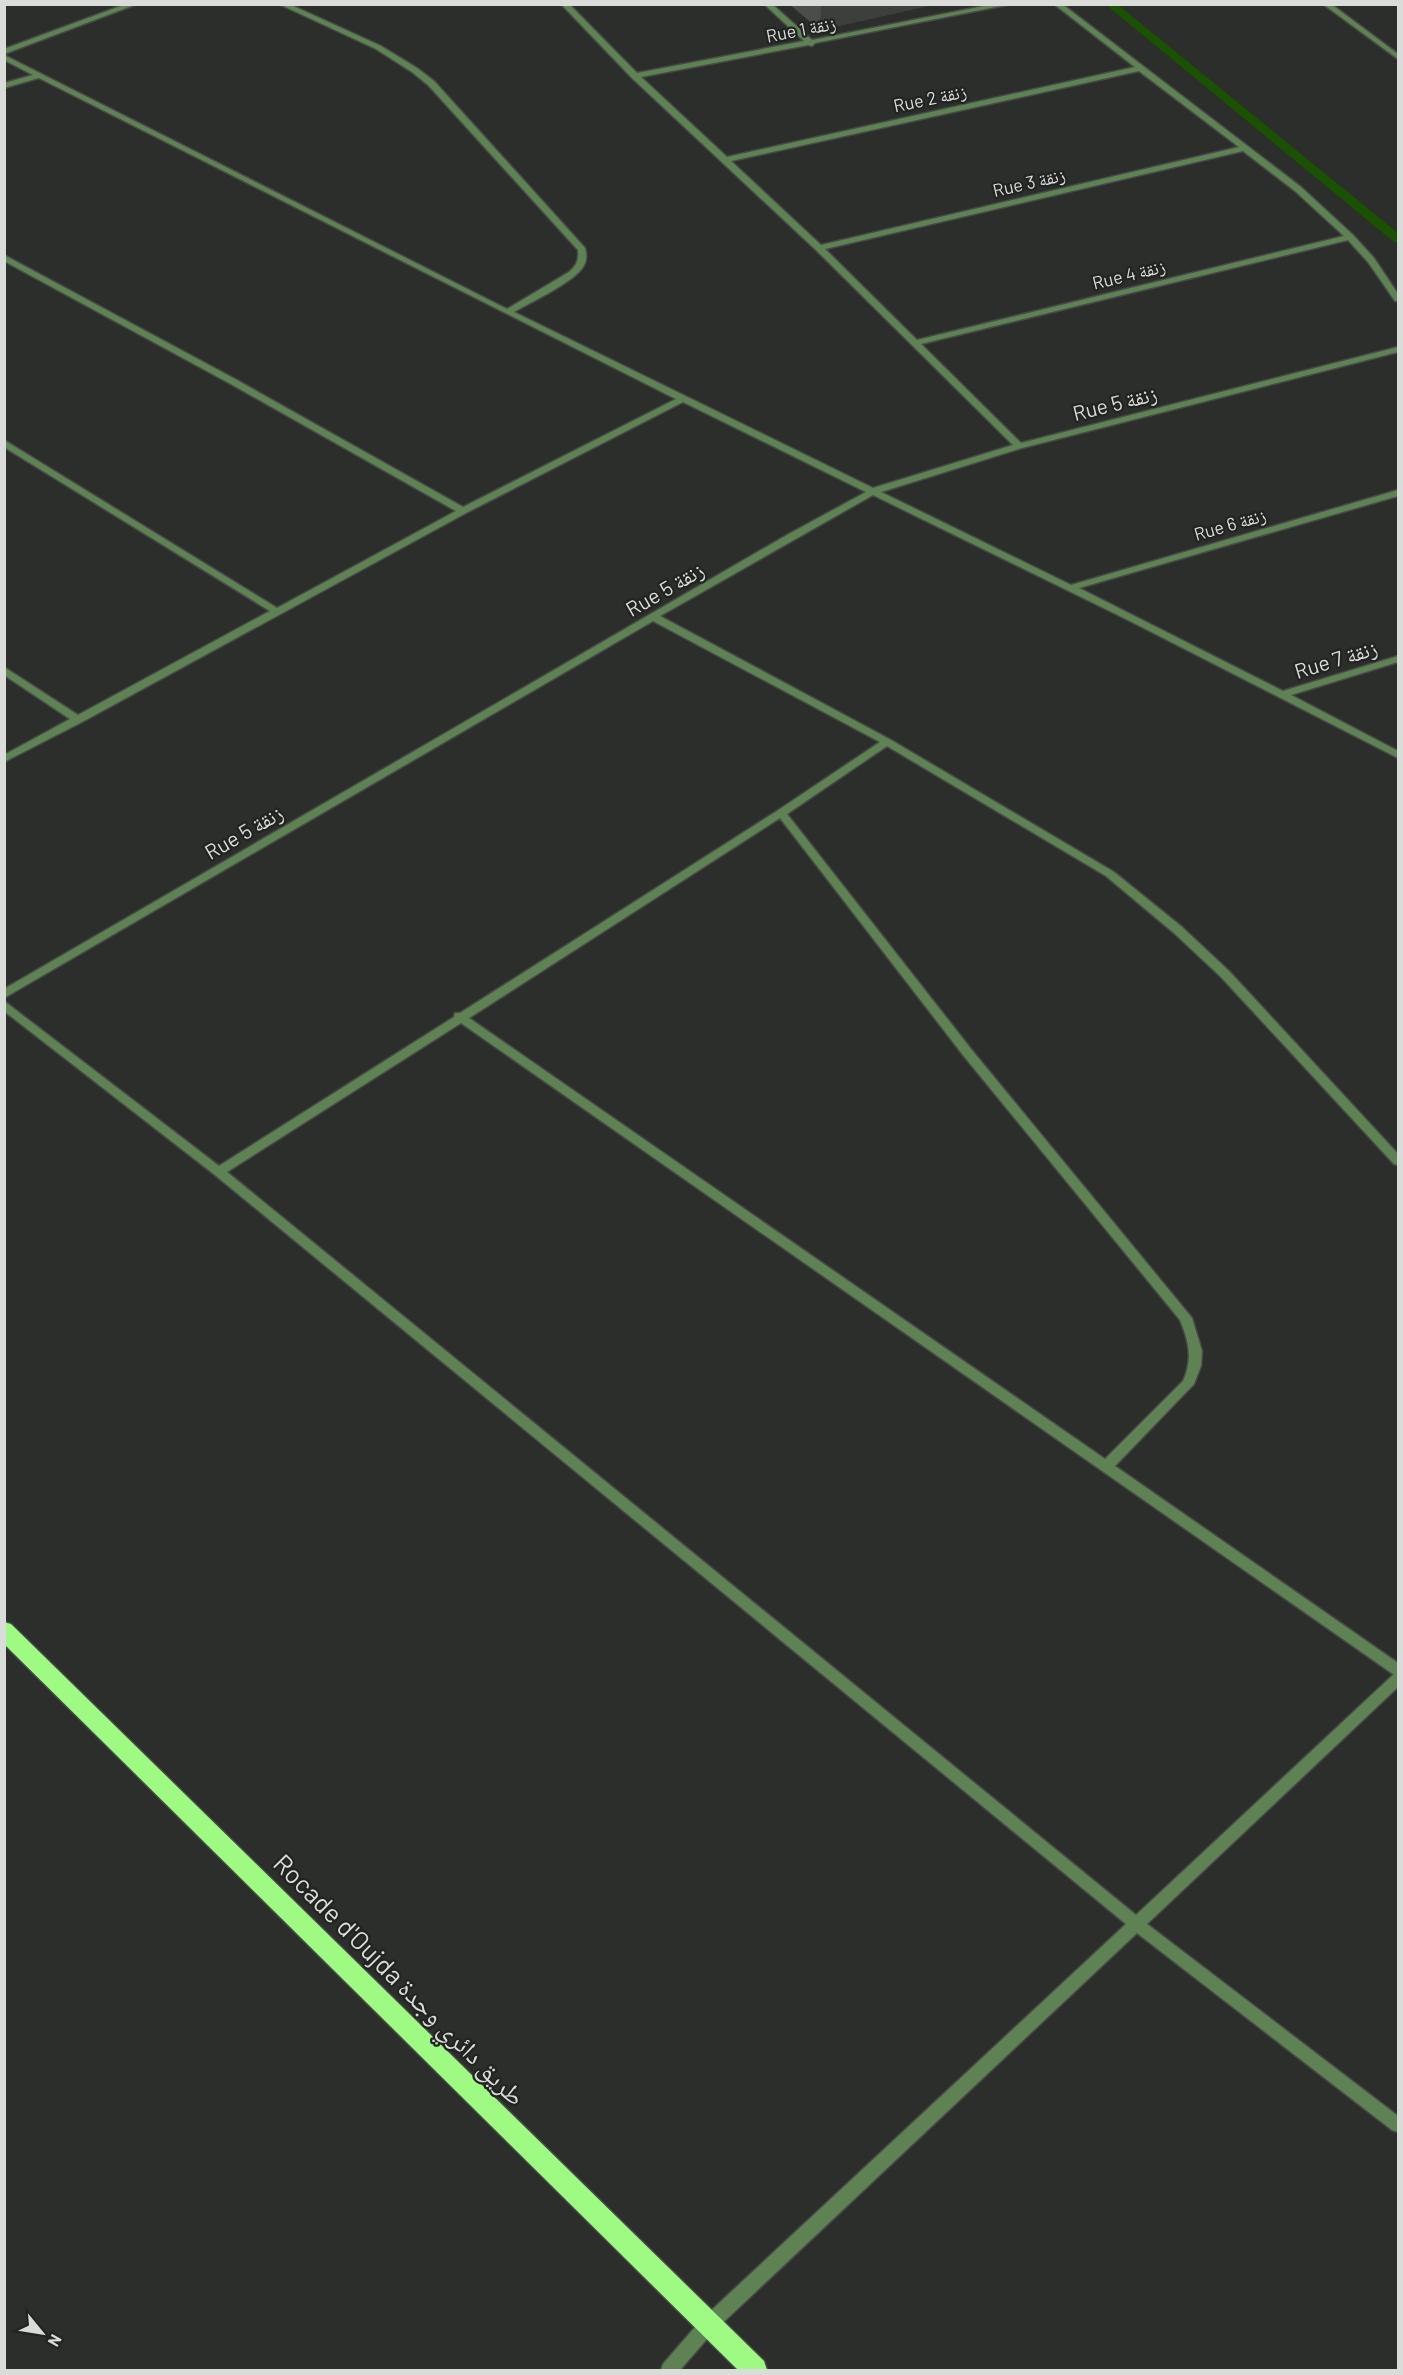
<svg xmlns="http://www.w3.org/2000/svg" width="1403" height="2375" font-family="Barlow,'Noto Naskh Arabic',sans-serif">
  <rect width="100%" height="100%" fill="#2b2e2a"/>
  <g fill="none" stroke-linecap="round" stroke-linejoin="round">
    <path fill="#1b5103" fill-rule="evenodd" d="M1105,4H1117L1398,233V243L1394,242Z"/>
    <g stroke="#474a46" stroke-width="3">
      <path id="street" d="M126,4H137L4,54V49Z
        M279,4H289L381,46L417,68L434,81L585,248C587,255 587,261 583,267C574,282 531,302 514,312L873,488L1013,445L816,250L632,78L561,4H569L637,73L804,41L764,4H772L812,40L994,4H1011L815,43L812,46L808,45L641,77L727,157L1135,67L1054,4H1062L1301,187L1353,235L1374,258L1398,294V301H1395L1368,262L1348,240L921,344L1021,443L1398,347V352L1022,448L881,492L1071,585L1398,490V496L1079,588L1283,691L1398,656V662L1291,695L1398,751V758L1128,620L873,495L660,616L891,740L1114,872L1182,927L1229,971L1398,1154V1165L1394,1164L1221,977L1174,933L1106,876L887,746L787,814L971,1049L1192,1318L1202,1351L1201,1366L1194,1384L1115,1466L1398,1663V1687L1147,1924L1398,2116V2132L1392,2130L1137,1933L714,2331L680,2370H661L663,2364L702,2319L1126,1924L215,1175L4,1011V1001L219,1166L454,1017L455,1013H460L777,811L880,742L653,621L4,998V989L787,535L866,492L683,402L466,513L82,722L4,762V755L70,719L4,675V667L78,715L270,611L4,447V440L277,608L456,511L229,383L4,261V255L235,379L463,507L676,399L39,78L4,88V83L33,75L4,60V55L507,309L569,272C576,266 579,261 578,250L428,85L412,72L376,49ZM1139,71L1239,147L821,245L731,161ZM1243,151L1295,191L1344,236L917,340L825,249ZM780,818L963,1055L1180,1320C1189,1342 1193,1359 1183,1381L1105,1459L469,1018ZM461,1023L1393,1674H1394L1136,1915L227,1172Z
        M1323,4H1331L1398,54V59Z"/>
    </g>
    <g stroke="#474a46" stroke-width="3">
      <path id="highway" d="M4,1622L11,1624L764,2361L767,2370H738L4,1644Z"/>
    </g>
    <use href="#street" fill="#5e8254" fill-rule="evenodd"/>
    <use href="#highway" fill="#9efa83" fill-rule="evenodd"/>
  </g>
  <path fill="#4a4d49" d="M789,4H937L820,30Z"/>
  <path fill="#3c3f3c" d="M821,4H937L820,30Z"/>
  <g text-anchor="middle" stroke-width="4.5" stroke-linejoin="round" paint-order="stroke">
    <g font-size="18" fill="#dadcda" stroke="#212420">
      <text transform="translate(801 30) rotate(-11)" y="6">Rue 1 زنقة</text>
      <text transform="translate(930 99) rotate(-12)" y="6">Rue 2 زنقة</text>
      <text transform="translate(1029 183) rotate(-13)" y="6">Rue 3 زنقة</text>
      <text transform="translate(1129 275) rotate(-14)" y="6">Rue 4 زنقة</text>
      <text transform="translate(1230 525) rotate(-16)" y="6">Rue 6 زنقة</text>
    </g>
    <g font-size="21" fill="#dadcda" stroke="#212420">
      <text transform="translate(1115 404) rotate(-14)" y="7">Rue 5 زنقة</text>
      <text transform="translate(665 590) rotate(-30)" y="7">Rue 5 زنقة</text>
      <text transform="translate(1336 660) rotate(-17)" y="7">Rue 7 زنقة</text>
      <text transform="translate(244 833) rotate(-30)" y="7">Rue 5 زنقة</text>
    </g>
    <g font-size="26" fill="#dadcda" stroke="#212420">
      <text transform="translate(399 1980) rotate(45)" y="9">Rocade d'Oujda طريق دائري وجدة</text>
    </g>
  </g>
  <rect width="1403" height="2375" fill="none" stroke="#dadcda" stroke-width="12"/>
  <g transform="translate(42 2333) rotate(120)" stroke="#212420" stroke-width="4.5" paint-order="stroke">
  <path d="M0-4.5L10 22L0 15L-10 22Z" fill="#dadcda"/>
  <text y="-9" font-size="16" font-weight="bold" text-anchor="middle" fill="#dadcda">N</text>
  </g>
</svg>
